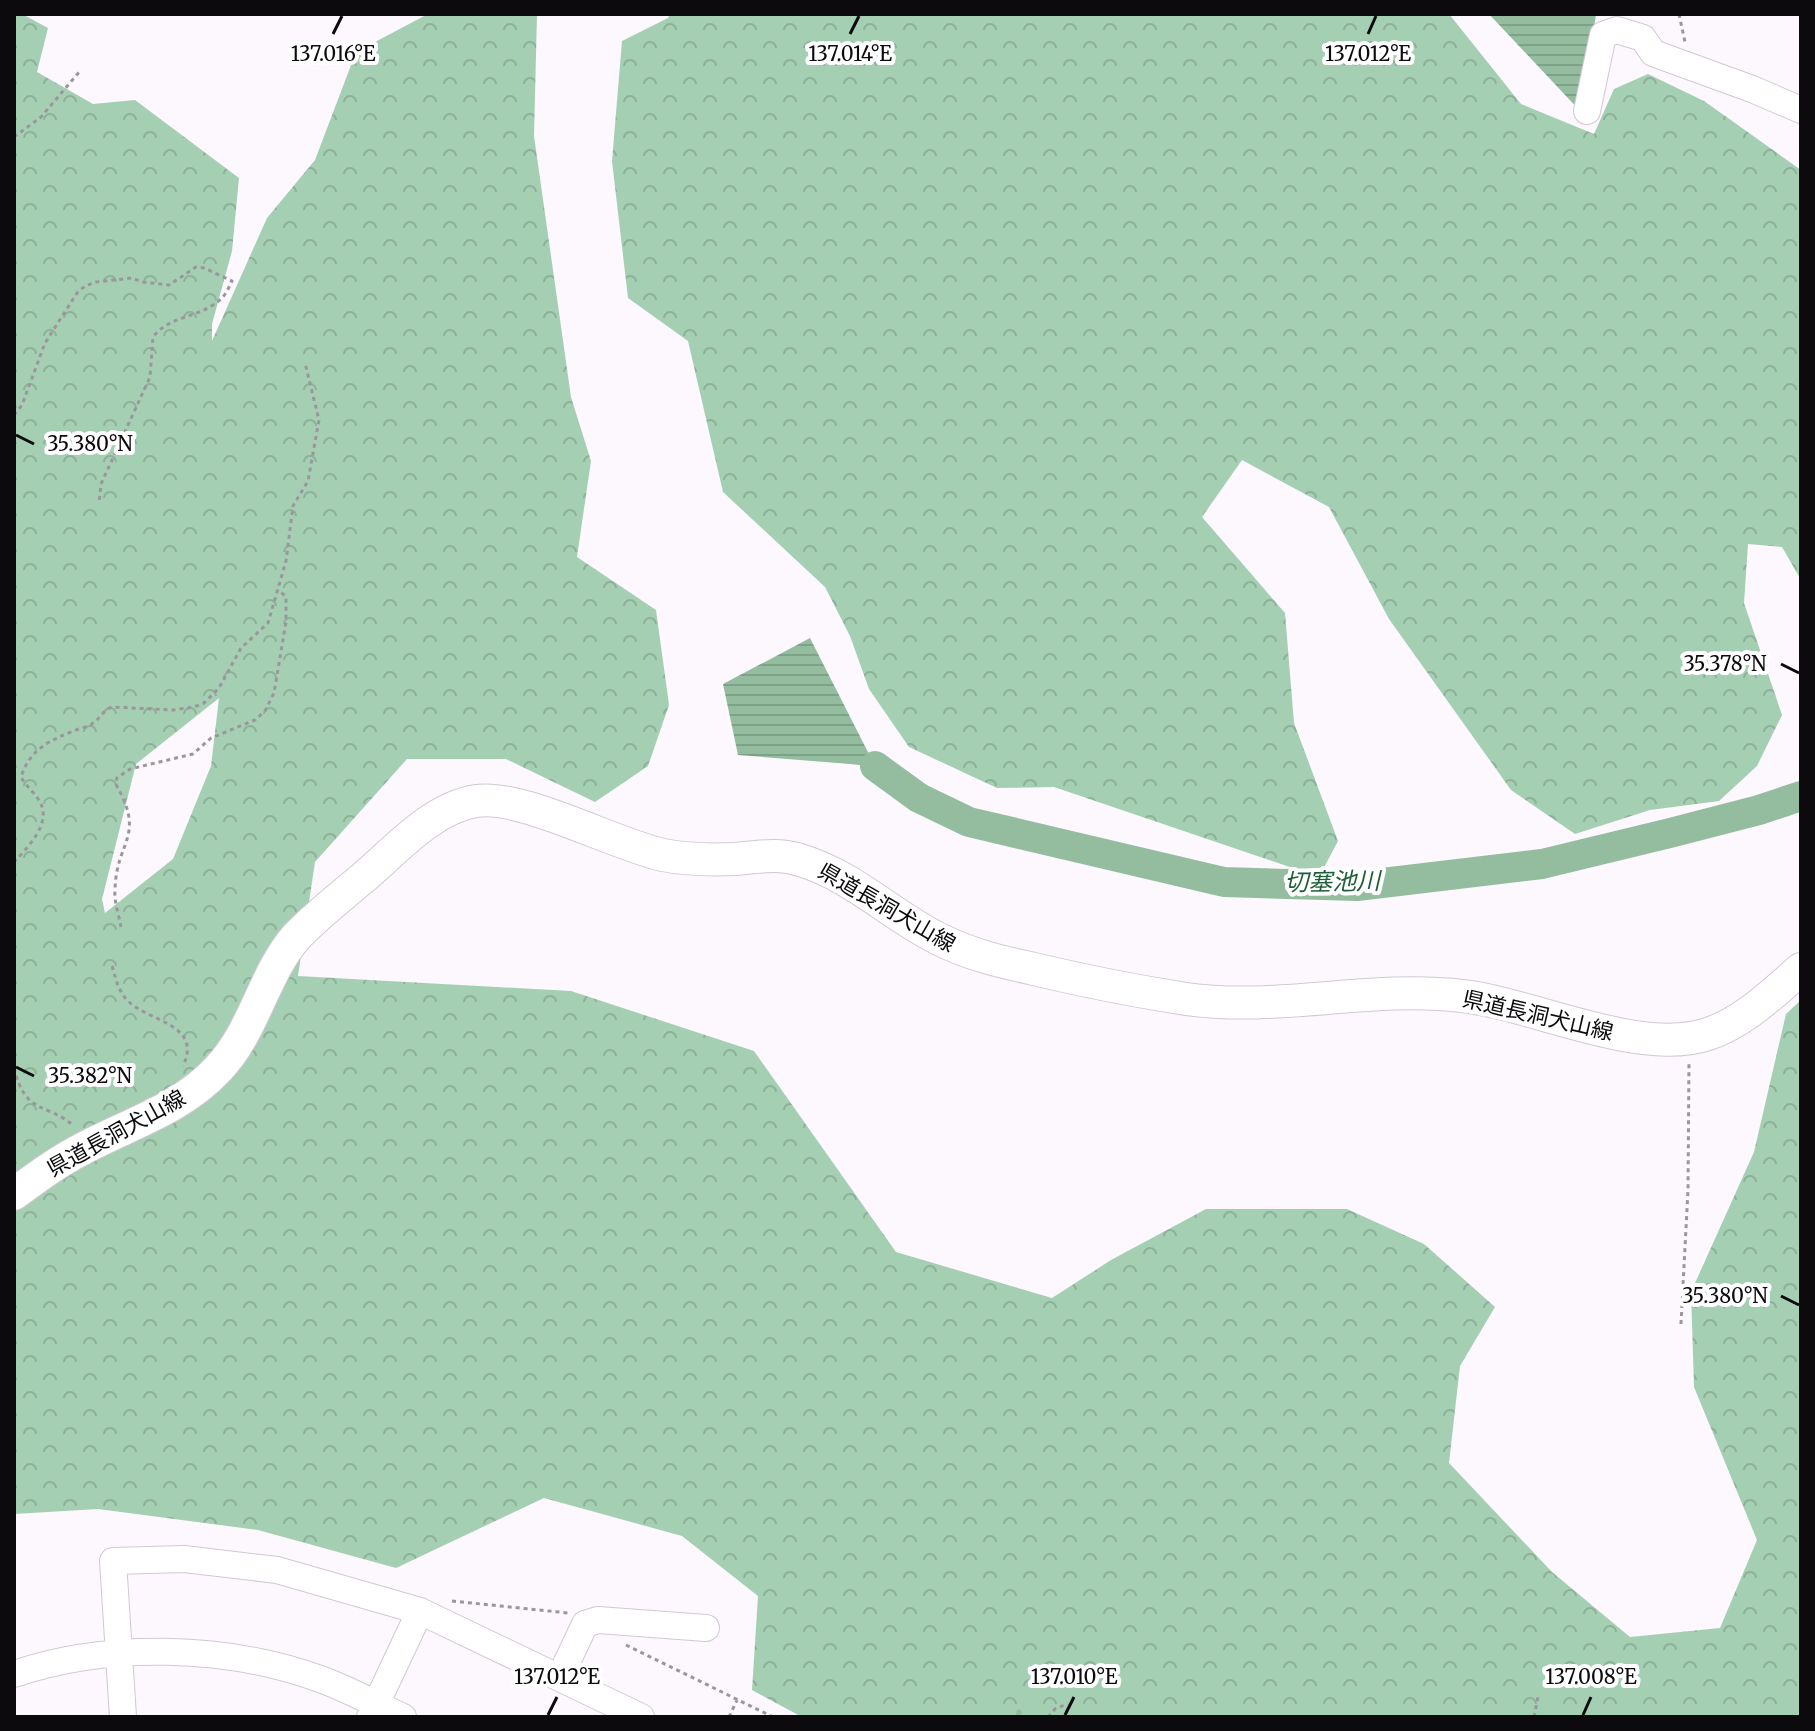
<svg xmlns="http://www.w3.org/2000/svg" width="1815" height="1731" font-family="Merriweather,'Noto Sans JP',serif">
  <defs>
    <pattern id="forest-crowns" width="20" height="18" patternUnits="userSpaceOnUse" patternTransform="scale(2)"><rect width="20" height="18" fill="#a5cfb2"/><path d="M2 6a3 3 0 1 1 6 0M12 15a3 3 0 1 1 6 0" fill="none" stroke="#8db098"/></pattern>
    <pattern id="water-rules" width="6" height="5" patternUnits="userSpaceOnUse" patternTransform="scale(2)"><rect width="6" height="5" fill="#94bda0"/><path d="M0 2.5h6" fill="none" stroke="#7ea189"/></pattern>
  </defs>
  <rect width="100%" height="100%" fill="#fdf7fe"/>
  <path fill="url(#forest-crowns)" fill-rule="evenodd" d="M14,14H22L48,28L37,72L93,104L135,100L239,178L232,251L212,324V341L267,218L315,160L356,52L428,14H537L534,136L571,397L591,461L577,557L656,610L669,705L648,766L595,802L506,759H407L315,862L298,976L571,991L754,1051L896,1252L1052,1298L1111,1260L1206,1209H1347L1424,1244L1495,1307L1460,1366L1449,1463L1552,1572L1630,1637L1720,1628L1757,1540L1694,1387L1691,1292L1754,1152L1786,1014L1801,1000V1717H802L752,1690L758,1596L682,1536L544,1498L396,1568L258,1530L98,1509L14,1514ZM219,698L211,766L173,859L105,913L102,899L136,764Z
    M670,14H1449L1521,104L1594,134L1614,89L1648,74L1704,101L1801,170V580L1782,547L1748,544L1744,603L1782,715L1757,766L1719,801L1650,810L1575,834L1511,790L1389,619L1329,507L1242,460L1202,517L1285,613L1294,723L1338,841L1319,877L1054,787L997,788L909,747L869,689L850,636L825,587L723,492L688,341L628,298L612,161L622,41L668,18Z"/>
  <path fill="url(#water-rules)" d="M1489,14H1596L1582,113Z
    M810,638L875,766L738,755L723,684Z"/>
  <g fill="none" stroke-linecap="round" stroke-linejoin="round">
    <path stroke="#94bda0" stroke-width="5" d="M1018,1717L1019,1712"/>
    <path stroke="#94bda0" stroke-width="30" d="M875,766L919,798L969,822L1224,882L1357,886L1542,864L1670,833L1759,810L1801,796"/>
    <g stroke="#d2c8d4" stroke-width="28">
      <path id="minor" d="M1587,111L1603,35L1617,30L1643,38L1653,53L1752,89L1801,110
        M14,1674C108,1642 226,1645 320,1679C348,1689 375,1704 403,1717
        M560,1677L585,1624L598,1620L706,1628
        M123,1717L113,1561L184,1559L277,1570L420,1611L641,1717
        M370,1717L420,1611"/>
    </g>
    <g stroke="#d2c8d4" stroke-width="34">
      <path id="major" d="M14,1194C37,1177 60,1160 86,1147C132,1123 182,1108 218,1069C254,1032 263,975 296,937C317,915 340,897 363,878C396,850 432,808 476,801C522,794 613,844 663,855C687,860 711,860 736,859C757,857 779,853 800,860C852,875 893,917 941,940C971,955 1002,962 1034,969C1084,981 1135,991 1186,999C1278,1012 1370,985 1462,996C1534,1004 1639,1057 1708,1034C1744,1022 1773,993 1801,969"/>
    </g>
    <path stroke="#9b969c" stroke-width="3" stroke-dasharray="4 4" stroke-linecap="butt" d="M1679,14L1685,42
      M14,137L41,117L80,71
      M14,415L22,405L45,343L77,293L85,286L96,282L132,278L142,282L169,285L196,267L204,268L232,281C229,287 226,294 222,298C202,318 169,315 153,337L150,377L101,484L99,504
      M14,862C28,847 52,823 40,802C35,793 26,786 21,777C30,749 50,740 76,730C81,728 89,727 93,723C101,718 103,710 112,707L173,710L194,707L204,703L219,688L241,648L268,623L286,561L293,506L308,481L319,420L305,363
      M121,927C119,915 114,902 115,890C116,840 147,837 115,783L117,778L130,769L193,754L211,738L255,720L265,711L274,693L286,622V597L280,591
      M112,966C116,979 118,991 128,1001C149,1022 203,1024 183,1066
      M14,1068C26,1116 46,1102 74,1126
      M1681,1324L1688,1190L1689,1062
      M452,1601L568,1613
      M626,1645L773,1717
      M729,1717L737,1700
      M1048,1717L1055,1709L1067,1704
      M1534,1717L1538,1697"/>
    <use href="#minor" stroke="#fff" stroke-width="26"/>
    <use href="#major" stroke="#fff" stroke-width="32"/>
  </g>
  <path fill="none" stroke="#0d0a0e" stroke-width="3" d="M333,34L342,16M850,34L859,16M1368,34L1376,16M16,435L34,444M1781,664L1799,673M16,1067L34,1076M1781,1296L1799,1305M548,1715L557,1697M1065,1715L1074,1697M1583,1715L1591,1697"/>
  <g text-anchor="middle" stroke-width="8" stroke-linejoin="round" paint-order="stroke">
    <g font-size="22" fill="#0d0a0e" stroke="#fff">
      <text transform="translate(887 907) rotate(30)" y="8">県道長洞犬山線</text>
      <text transform="translate(1538 1015) rotate(13)" y="8">県道長洞犬山線</text>
      <text transform="translate(116 1133) rotate(-29)" y="8">県道長洞犬山線</text>
    </g>
    <g font-size="24" font-style="italic" fill="#1e5e39" stroke="#fff">
      <text transform="translate(1332 882) rotate(-1)" y="8">切塞池川</text>
    </g>
  </g>
  <g font-size="20" text-anchor="middle" fill="#0d0a0e" stroke="#fff" stroke-width="8" stroke-linejoin="round" paint-order="stroke">
    <text x="333" y="61">137.016°E</text>
    <text x="850" y="61">137.014°E</text>
    <text x="1368" y="61">137.012°E</text>
    <text x="90" y="451">35.380°N</text>
    <text x="1725" y="671">35.378°N</text>
    <text x="90" y="1083">35.382°N</text>
    <text x="1725" y="1303">35.380°N</text>
    <text x="557" y="1684">137.012°E</text>
    <text x="1074" y="1684">137.010°E</text>
    <text x="1591" y="1684">137.008°E</text>
  </g>
  <rect width="1815" height="1731" fill="none" stroke="#0d0a0e" stroke-width="32"/>
</svg>
